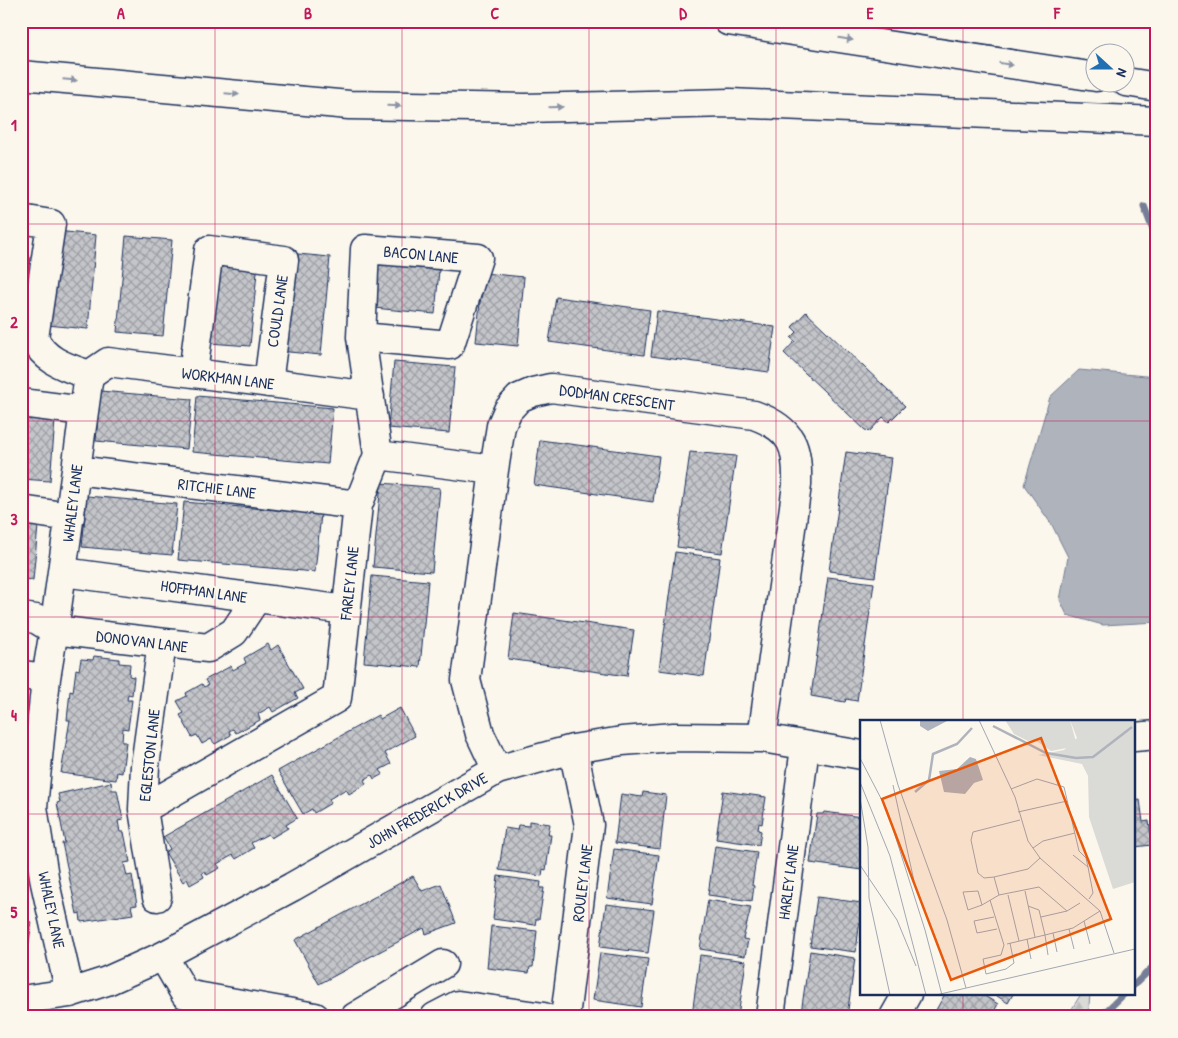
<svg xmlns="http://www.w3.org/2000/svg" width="1178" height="1038" font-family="'Patrick Hand',sans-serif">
  <defs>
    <pattern id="forest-firs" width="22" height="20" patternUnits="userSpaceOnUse" patternTransform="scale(1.25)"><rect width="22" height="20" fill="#dadad7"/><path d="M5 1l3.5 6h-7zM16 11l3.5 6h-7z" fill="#babbbb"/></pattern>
    <pattern id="building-cross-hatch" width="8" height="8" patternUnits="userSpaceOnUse" patternTransform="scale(1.25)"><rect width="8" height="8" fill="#c3c5c9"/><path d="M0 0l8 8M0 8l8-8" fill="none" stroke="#9ea0a6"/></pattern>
  </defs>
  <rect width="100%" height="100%" fill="#fbf7ec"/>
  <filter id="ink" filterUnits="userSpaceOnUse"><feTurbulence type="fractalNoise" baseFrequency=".02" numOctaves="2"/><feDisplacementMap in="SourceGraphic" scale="10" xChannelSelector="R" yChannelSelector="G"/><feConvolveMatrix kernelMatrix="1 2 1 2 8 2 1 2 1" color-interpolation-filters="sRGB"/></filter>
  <g filter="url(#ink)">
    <path fill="url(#forest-firs)" stroke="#7a849a" d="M1081,994H1090L1088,1017H1067Z"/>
    <path fill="#afb3bb" stroke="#747e96" d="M1079,370L1157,377V622L1103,625L1067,615L1060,600L1068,557L1052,525L1024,485L1050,397Z"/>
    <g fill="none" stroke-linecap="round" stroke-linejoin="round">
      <path stroke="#747e96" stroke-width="7" d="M1144,206L1157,241
        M1134,985L1157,963
        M1100,1017L1124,994"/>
    </g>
    <path fill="url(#building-cross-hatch)" stroke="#1b2f5e" d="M56,231L96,235L88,329L47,325Z
      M126,236L172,240L163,336L117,332Z
      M217,247L259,251L250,346L209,343Z
      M287,253L330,257L321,355L278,351Z
      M378,264L439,270L435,314L374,308Z
      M483,273L524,277L518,346L476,342Z
      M556,297L650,310L644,355L549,342Z
      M657,311L775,327L769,372L651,356Z
      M806,312L905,406L889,422L883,417L870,431L865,430L784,353L795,341L791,338L797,332L792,327Z
      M394,362L455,367L449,433L388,428Z
      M100,391L192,399L187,449L96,441Z
      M197,396L333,408L328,464L192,452Z
      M21,418L55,421L50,481L21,479Z
      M540,440L659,456L653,502L534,485Z
      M690,452L736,456L722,553L677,547Z
      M846,452L891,458L875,577L829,571Z
      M381,483L440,488L432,572L373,567Z
      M87,496L177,504L172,555L82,547Z
      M184,502L321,514L315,572L178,560Z
      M21,524L38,526L33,580L21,579Z
      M675,552L720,558L704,676L659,670Z
      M372,576L428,581L420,667L364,662Z
      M828,577L874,583L857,701L846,699L845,702L811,696Z
      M514,613L634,630L627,676L508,659Z
      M268,644L271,650L278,645L303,689L295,693L298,698L273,712L270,707L258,714L260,720L236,733L233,729L229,731L231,735L215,744L211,739L202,744L197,735L192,737L180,715L184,713L177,701L187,696L186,693L202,684L204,687L208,685L205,680L231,666L233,670L246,663L244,658Z
      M94,656L119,659V663L130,664L129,676L134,677L132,695L128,694L127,700H132L128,729L123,728L122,742H126L122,773L117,772L116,780L61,773L70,720H67L70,691L73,692L76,669L79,670L81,659L93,660Z
      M400,708L415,736L385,753L391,764L380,770L383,774L374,779L372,775L364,780L366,784L349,794L346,789L329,799L331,803L314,813L312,809L303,814L278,771L378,715L380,719Z
      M272,775L297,818L286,825L288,828L271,838L268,834L251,843L254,848L236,859L233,855L217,864L220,868L207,875L205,871L202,873L204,877L190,885L187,879L183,882L165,852L170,849L163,837Z
      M111,782L112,790H117L123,820L118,821L120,832H124L130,862L124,863L127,876L132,875L137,905L131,906L133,914L81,922L80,913L77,914L62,843H65L57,803L60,802L58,794Z
      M723,791L766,797L762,824L759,823L758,830L761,831L759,845L716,839Z
      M643,792L666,795L660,849L615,843L621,794L642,797Z
      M1140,800L1143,822L1149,821L1152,845L1134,847V801Z
      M1153,801H1157V829H1156Z
      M824,812L862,817V870L810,863L817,814H823Z
      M529,821L550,824L548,835H551L546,870L543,869L542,876L499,870L505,828L517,830L518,825L529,826Z
      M715,846L757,852L752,885L754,886L752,901L708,895Z
      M614,849L659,855L652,904L607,898Z
      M413,876L422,891L441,884L456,923L426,934L424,928L319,984L295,940Z
      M498,876L541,882L540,888H544L539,919H536L535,925L493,919Z
      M817,897L862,903L856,952L810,946Z
      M708,900L751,907L743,939L748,940L745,956L700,949Z
      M606,904L654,910L648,953L600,947Z
      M21,915H25V921L32,922L28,948L21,947Z
      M491,926L537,931L533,967H530L529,973L487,968Z
      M810,951L855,958L847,1017L801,1013Z
      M600,953L648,959L641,1007L593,1000Z
      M700,955L746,961L738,1017L692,1015Z
      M945,994H981L998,1004L991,1017H932Z
      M994,994H1013L1008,1003Z"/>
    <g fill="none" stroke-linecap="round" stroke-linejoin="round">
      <g stroke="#1b2f5e" stroke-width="31">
        <path id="minor" d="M21,219L51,224L34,338C44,361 66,367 89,375
          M193,373L209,250L284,260L268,383
          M89,375L108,362L370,396
          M21,403L84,411
          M378,455L494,470
          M76,470L358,505
          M21,510L70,517
          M63,572L346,610
          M21,617L36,619L54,630L89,375
          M21,675L46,678
          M1134,737L1157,735
          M497,770L480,734L466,680L494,470L501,426L508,410L519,398L533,392L551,388L754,415C793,429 798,447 797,485L762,738
          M143,809L337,698L358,505L378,455L361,337L365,249L478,258L450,345L361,337
          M157,897L143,809L145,766L162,643
          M163,956L185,994L315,1017
          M70,993L45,883L33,807L46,678L54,630L208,648L234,632L256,599
          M21,1000L70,993L107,981L163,956L292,887L497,770L573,749L622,741L674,737L762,738L862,755
          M355,1017L443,964
          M435,1017L458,1005L544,1017
          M565,1017L589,825L573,749
          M770,1017L805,747
          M894,1017L907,994"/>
      </g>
      <g stroke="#1b2f5e" stroke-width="31">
        <path id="highway" d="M728,21L1096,77
          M21,75L349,105L525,108L730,103L1157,121
          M1126,82L1157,87"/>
      </g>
      <use href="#minor" stroke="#fbf7ec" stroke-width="28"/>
      <use href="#highway" stroke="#fbf7ec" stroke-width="28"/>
    </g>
    <defs><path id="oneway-solid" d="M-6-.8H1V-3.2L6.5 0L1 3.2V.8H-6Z" transform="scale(1.25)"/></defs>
    <g fill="#8b93a5">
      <use href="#oneway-solid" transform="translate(846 39) rotate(9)"/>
      <use href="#oneway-solid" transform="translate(1006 64) rotate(9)"/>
      <use href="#oneway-solid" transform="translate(70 80) rotate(5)"/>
      <use href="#oneway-solid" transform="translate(232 94) rotate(5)"/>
      <use href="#oneway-solid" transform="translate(394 106) rotate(1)"/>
      <use href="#oneway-solid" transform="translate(556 107) rotate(-1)"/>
    </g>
  </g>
  <path fill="none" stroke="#c2185b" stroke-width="1" stroke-opacity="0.55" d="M215,21V1017M402,21V1017M589,21V1017M776,21V1017M963,21V722M21,224H1157M21,421H1157M21,617H1157M21,814H862M1134,814H1157M963,994V1017"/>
  <g text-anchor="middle" stroke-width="4" stroke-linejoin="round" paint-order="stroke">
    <g font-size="16" fill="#1b2f5e" stroke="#fbf7ec">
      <text transform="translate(421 254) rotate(5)" y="6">BACON LANE</text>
      <text transform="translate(277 311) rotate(-82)" y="6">COULD LANE</text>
      <text transform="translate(228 378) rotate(7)" y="6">WORKMAN LANE</text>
      <text transform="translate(617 397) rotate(8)" y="6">DODMAN CRESCENT</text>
      <text transform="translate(217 488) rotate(7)" y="6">RITCHIE LANE</text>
      <text transform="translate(72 503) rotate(-83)" y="6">WHALEY LANE</text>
      <text transform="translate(349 583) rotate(-84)" y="6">FARLEY LANE</text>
      <text transform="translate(204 591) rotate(8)" y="6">HOFFMAN LANE</text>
      <text transform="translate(142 641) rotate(7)" y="6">DONOVAN LANE</text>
      <text transform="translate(149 755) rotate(-84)" y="6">EGLESTON LANE</text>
      <text transform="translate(427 810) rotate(-30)" y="6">JOHN FREDERICK DRIVE</text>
      <text transform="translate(788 882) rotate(-83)" y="6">HARLEY LANE</text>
      <text transform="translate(582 883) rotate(-83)" y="6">ROULEY LANE</text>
      <text transform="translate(52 910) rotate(78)" y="6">WHALEY LANE</text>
    </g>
  </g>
  <g transform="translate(860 720)">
    <rect width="275" height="275" fill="#fbf7ec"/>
    <path d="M210,0H275V162L253,169L229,97L228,56L222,44L178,35L204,30L217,18Z" fill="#dadad7"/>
    <path d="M145,0H210L216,22L212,27L191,31L175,20L168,21L154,14Z" fill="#dadad7"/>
    <path d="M60,0H87V1L68,11L60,6ZM110,37L116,39L123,60L114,63L105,74L84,72L79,51L97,49Z" fill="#afb3bb"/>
    <path fill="none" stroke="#afb3bb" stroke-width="2.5" d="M133,6L186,33L216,38L233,37L272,7M55,72L69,60L73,34L97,24L112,8"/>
    <path fill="none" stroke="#a1a7b3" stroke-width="1" d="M20,0L38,65L87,200L106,268M119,0L155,77L168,121L180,138L240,191L254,233M0,38L27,90L65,210L82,275M0,62L30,136L66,275M33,65L54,161M151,69L177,59L204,67L219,131L226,138L228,147L233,173L229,179M0,78L8,127L9,178L30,275M158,92L207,81M160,100L113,112L111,120L118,153L124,158L134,157L168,149L180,138M173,128L183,121L215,113M213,135L228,147M0,145L37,200L56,246M134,157L139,175M165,171L175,217M148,175L159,221M130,180L144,225M122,185L118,171L103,172L108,190L122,185L139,175L179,167L207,191M168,186L179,190L185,215L213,208L240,191M134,197L114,201L117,213L137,209M181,197L207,191L220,183M224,201L230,224M209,209L214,229M193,213L197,232M167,219L171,239M147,224L185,215L188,235M144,225L141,235L123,239L126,254L146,249L154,243L150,223M76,275L275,229"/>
    <path fill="#e8590c" fill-opacity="0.15" stroke="#e8590c" stroke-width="2.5" d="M181,18L251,199L91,260L22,79Z"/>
    <rect width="275" height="275" fill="none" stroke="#1b2f5e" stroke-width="2.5"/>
  </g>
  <rect width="1178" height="1038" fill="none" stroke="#fbf7ec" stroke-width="55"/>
  <g transform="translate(1110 68) rotate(111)"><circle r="24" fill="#fbf7ec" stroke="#a1a7b3"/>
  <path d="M0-4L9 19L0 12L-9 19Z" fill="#1f6fb2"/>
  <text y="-8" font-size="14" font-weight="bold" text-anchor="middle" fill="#1b2f5e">N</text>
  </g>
  <rect x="28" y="28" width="1122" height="982" fill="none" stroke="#c2185b" stroke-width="2"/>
  <g font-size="16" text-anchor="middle" font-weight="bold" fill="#c2185b">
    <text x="121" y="19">A</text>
    <text x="308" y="19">B</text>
    <text x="495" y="19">C</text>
    <text x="683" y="19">D</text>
    <text x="870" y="19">E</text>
    <text x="1057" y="19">F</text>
    <text x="14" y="131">1</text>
    <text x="14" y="328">2</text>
    <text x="14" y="525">3</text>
    <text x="14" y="721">4</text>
    <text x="14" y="918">5</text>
  </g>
</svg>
